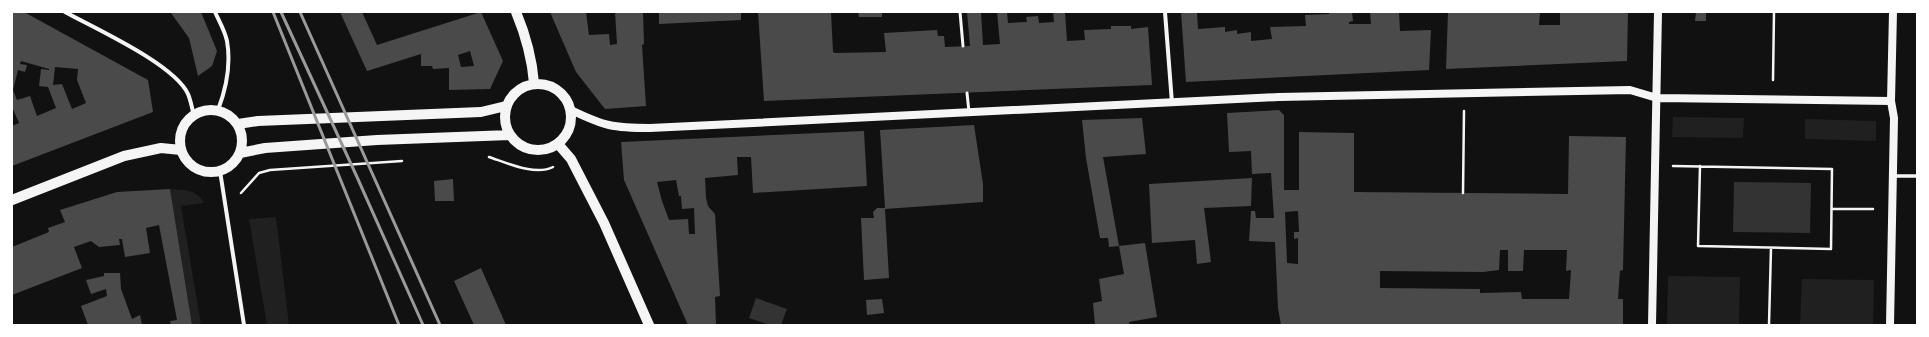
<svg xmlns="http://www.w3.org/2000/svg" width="1929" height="337" font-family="'Public Sans',sans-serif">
  <rect width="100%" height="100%" fill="#111"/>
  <path fill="#202020" d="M1673,117L1744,118L1743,138L1672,137Z
    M1805,119L1876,121V141L1805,139Z
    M170,189C183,190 197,189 204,203L181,206L201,325H192Z
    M276,217L289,325H267L249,219Z
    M1668,276L1740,277L1739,325H1667Z
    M1802,279L1874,280L1873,325H1800Z"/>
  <path fill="#333" d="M1734,182L1811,183L1810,233L1733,232Z
    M756,298L787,309L781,325H770L749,318Z"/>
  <path fill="#4a4a4a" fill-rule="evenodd" d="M12,12H24L148,80L153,112L12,166V126L19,123L12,107ZM21,61L49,69V70L41,69L39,86L48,87L56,108L37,116L30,96L17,100L13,90L18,70L25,72L27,65L20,64ZM55,67L78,69L77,80L86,103L72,109L62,84L53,85Z
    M175,12H201L217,51L212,66L198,76L189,38L171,13Z
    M340,12H362L377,45L481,12L503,61L490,89L449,90V68L433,69L432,66H421V54L367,71ZM470,51L474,66L461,67L458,55Z
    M550,12H586L589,35L609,34L610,45L617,44L615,12H643L644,44L642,45L646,106L605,109L576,72Z
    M659,12H741V20L659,24Z
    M758,12H831L833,52L835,53L886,52L884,33L937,30L938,36H944L945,47L970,46L967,12H981L983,45L1000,44L997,12H1007L1008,23L1027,22L1026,17L1038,16L1039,23L1054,22L1053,12H1065L1067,41L1085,40L1084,30L1111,29V26H1131V29L1148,27L1152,85L764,101Z
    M858,12H882V17H859Z
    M1181,12H1197L1198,29L1225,27V32L1237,30V34L1251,32V41L1272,39L1270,27L1306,26L1305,15L1329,14V12H1352L1353,21L1349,22V24H1371L1370,12H1399L1400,31L1431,30L1429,70L1186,82Z
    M1448,12H1540L1539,25H1560V12H1628L1627,61L1446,69Z
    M1696,12H1706V21H1695Z
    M1279,110L1284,115V190H1299V132L1354,133V192L1568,194L1569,136L1626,137L1623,270L1620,271L1618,299H1623V325H1281L1278,308L1275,242L1249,241L1251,211H1255L1256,218H1274L1271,173L1252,174L1251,151L1229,152L1227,113ZM1298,211L1299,232H1294V239L1298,238V264L1287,263L1285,212ZM1500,250H1508V271H1523L1524,250H1567L1566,271L1571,270L1569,299H1522L1521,292L1480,293V289L1380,288V271L1483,272L1499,270Z
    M1142,118L1146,154L1103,157L1119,246L1109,247L1108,238H1100L1086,158L1082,120Z
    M974,125L983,184V202L885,209L889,278L864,280L861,218H874L873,212L877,208H885L880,130Z
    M864,131L867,186L753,193L751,157H737L738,175L705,178L706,198L708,206L715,214L720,296L715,297L716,325H688L624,180L621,142ZM676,180L679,196H681L682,209L694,208L695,234H689L688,219L669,220L662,201L657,182Z
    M1252,178L1251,206L1204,208L1211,262L1197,264L1195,240L1152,243L1149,184Z
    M453,179L454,201H435L434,181Z
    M170,189L192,325H171L170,321L177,320L159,225L146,228L150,253L125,257L122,239H119L120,245L99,247L91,241L74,247L82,268L12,295V247L49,232L48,228L65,222L60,210L117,192Z
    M1145,243L1157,317L1129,322L1130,325H1095L1093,303L1102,301L1099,279L1124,274L1119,246Z
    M481,268L506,325H474L454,281Z
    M104,273H120L121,289L132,319L140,315L142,325H88L81,306L107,296L106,289L91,294L86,280L104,276Z
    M882,299L884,313L867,315L866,300Z"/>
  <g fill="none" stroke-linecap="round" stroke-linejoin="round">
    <path stroke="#f5f5f5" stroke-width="2.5" d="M1773,80L1774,12
      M489,157C507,163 535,176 553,167
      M1673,166L1832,169L1831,249L1698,246L1700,166
      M241,193L259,173L270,170L402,161
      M1463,193L1464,111
      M1832,209H1873
      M1769,325L1771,248"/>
    <path stroke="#f5f5f5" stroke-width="3" d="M960,12L963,46
      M967,93L969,112"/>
    <path stroke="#f5f5f5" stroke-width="3.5" d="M1894,176H1917"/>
    <path stroke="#f5f5f5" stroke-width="4" d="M65,12C96,29 174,64 188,94C191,101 192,109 194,115
      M215,12C219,21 225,31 227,41C231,64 226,89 218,110
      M1165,12L1172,103
      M220,171L244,325"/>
    <path stroke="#f5f5f5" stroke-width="8" d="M571,110C604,126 613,128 650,128L1279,97L1630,90L1657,98L1891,101
      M1652,325L1658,12
      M1890,325L1894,118L1891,101L1893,12"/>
    <path stroke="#f5f5f5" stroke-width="10" d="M516,12C526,36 532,58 534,83
      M505 117a33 33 0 1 1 66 0a33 33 0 1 1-66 0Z
      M180 141a31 31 0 1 1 62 0a31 31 0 1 1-62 0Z
      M238,124L258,121L481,112L506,106
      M558,144L571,159L604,223L649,325
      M240,153L265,148L377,140L510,135
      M12,200L124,156L161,148L181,150"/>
    <path stroke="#9a9a9a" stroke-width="3" d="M273,12L399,325
      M281,12L357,177L423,325
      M300,12L440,325"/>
  </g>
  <rect width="1929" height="337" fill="none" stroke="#ffffff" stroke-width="26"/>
</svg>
